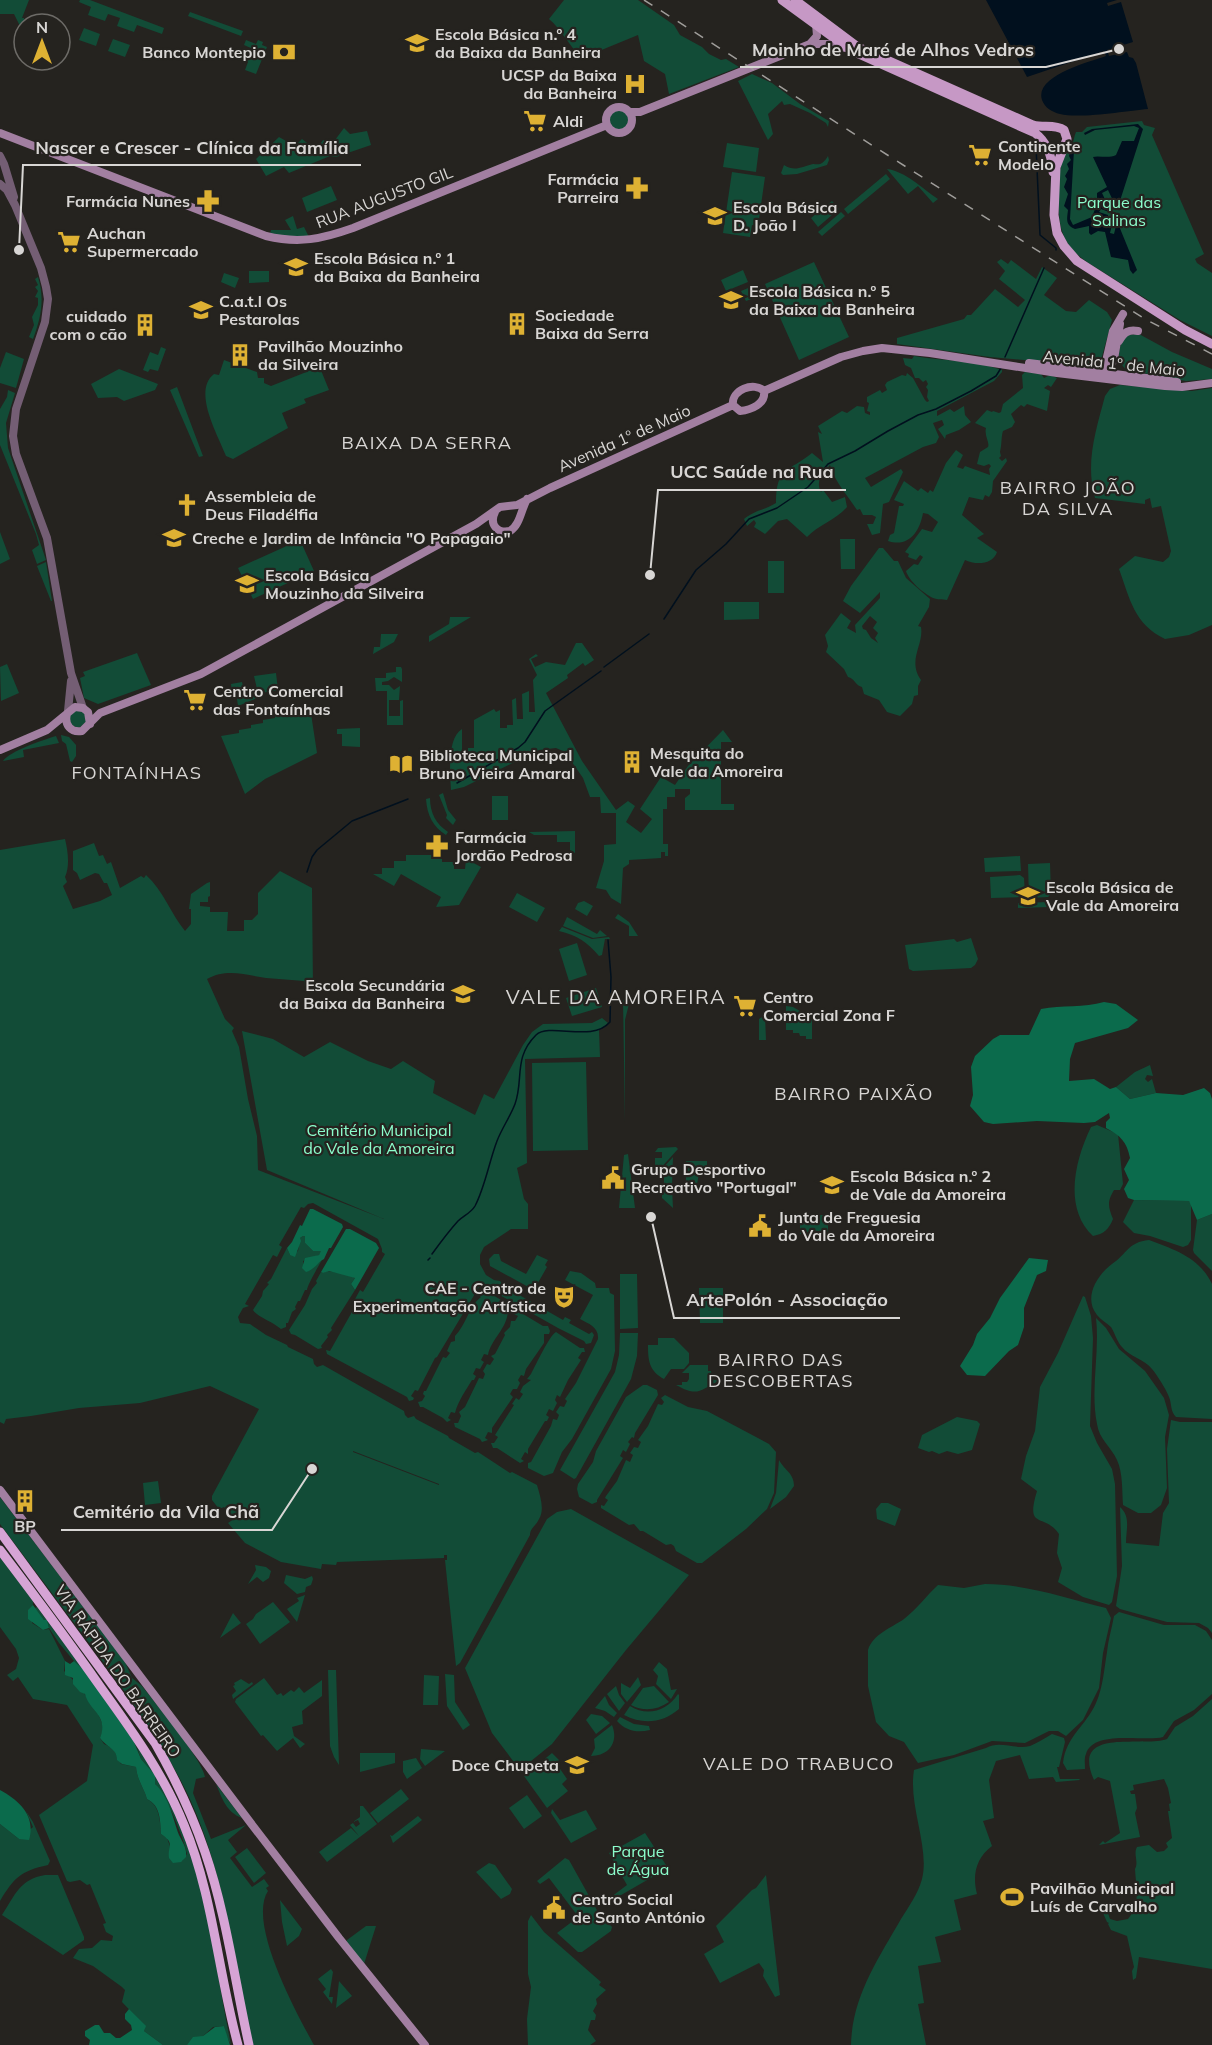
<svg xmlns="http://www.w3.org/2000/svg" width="1212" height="2045" font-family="Mulish,sans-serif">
  <rect width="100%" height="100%" fill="#25231f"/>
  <path fill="#124c37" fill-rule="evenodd" d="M0,0H29L22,18H24V28H21L14,14H0Z
    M80,0H90L164,28L162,34L137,25L134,32L117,26L120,18L108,14L105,21L88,15L91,7L79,2Z
    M564,0H638L674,25L680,35L702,47L709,54L721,60L726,59L739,67L669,94L665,74L644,61L638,35L582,58C569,46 562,30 549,19Z
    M190,12L243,31L241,36L188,16Z
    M84,28L100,34L96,46L79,40Z
    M113,39L130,45L125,57L108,51Z
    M246,40L256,44L258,40L263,42L262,45L267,47L256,74L245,70L248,62L243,60L245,55L250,57L253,49L244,45Z
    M752,74L772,83L800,104L829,121L828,127L826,123L810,113L790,104L784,105L782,101L768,114L773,134L768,140L738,81Z
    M609 120a10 10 0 1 1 20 0a10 10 0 1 1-20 0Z
    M1142,121L1144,125L1155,128L1152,135L1204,254L1195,259L1197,263L1212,273V336L1180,320L1087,262C1058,242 1058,221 1059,188C1060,178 1059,166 1064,156C1066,152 1070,150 1072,145C1074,141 1074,136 1076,132H1082L1087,127Z
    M344,128L350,134L367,131L371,145L336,157L330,156L289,173L284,167L266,176L256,159L279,137L295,146L302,139L316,150L323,140L332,144Z
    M727,143L759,148L756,172L723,167Z
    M828,156L829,160L827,165L797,174L783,175L781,173L784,165C795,172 801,167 813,164C815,164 820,165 822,163C824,162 827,158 828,156Z
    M887,169C905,171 923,189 938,199L933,203L918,186L908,194Z
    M732,172L765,177L758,226L752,225L750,237L723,233Z
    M886,174L890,179L848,214L844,209Z
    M331,186L337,200L307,212L302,198Z
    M832,201L839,209L818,227L811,218Z
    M841,212L845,216L822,236L818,232Z
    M293,216L297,229L304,227L309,237L285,238L270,234L271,230H291L285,220Z
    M1001,259L1008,264L1011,260L1036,279L1042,267L1057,278L1044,295L1066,311L1076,312L1089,300L1107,312L1112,320L1101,360L1091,366L990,357L897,344V338L964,319L967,315H971L995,289L1018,307L1025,300L999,279L1005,271L997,262Z
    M814,262L849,337L799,360L765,284Z
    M743,270L748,282L726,291L721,280Z
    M249,271H269V282L249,283Z
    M224,273L239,278L235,288L221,282Z
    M38,277C45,299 41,318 33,339L29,337L34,325L32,317L38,305V298L35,297L38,291L35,287L38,285L35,279Z
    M753,286L757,297L746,301L741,291Z
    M1139,334L1172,352L1212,369V379L1186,381L1127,370C1115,361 1118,345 1127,335Z
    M161,347L166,349L158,371L150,369L148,372L143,370L150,352L158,355Z
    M6,352L24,359L16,388L0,383V368Z
    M914,356C943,361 974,360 1002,370V372L994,381L937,411V416L950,409L954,412L964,406L965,415L971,422L959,430L946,435L945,439L938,429L944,425L942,420L933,423L939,437L936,443L923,447L865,478L871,487L901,469L903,472L889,502L883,504L880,533L872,535L867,524H873L876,517L872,515H863L860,509L857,510C848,496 834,481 830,465C823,473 815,481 821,492L823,490L832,502L845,497L847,507C836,520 818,525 807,537L787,519L778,521L765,534L754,527L756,523L754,520L747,526L744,519C755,510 765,510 776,503C776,466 789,472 812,453L823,462L818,432L822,434L818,426L842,411L847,413L857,406L864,407L865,413L870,415V412L867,411L869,403L867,402V397L880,390L882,393L887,390L885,385L887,382L902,375L906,376L907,373L913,378L925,400L927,402L929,401L927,397L928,390L926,387L928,384L926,380L923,382L919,378H915L911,368L905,365L903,358L912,359Z
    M224,360L257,372L258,378H264V383L271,386L314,369L313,365L318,363L329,390L304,399L306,403L282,413L288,428L233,459L226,456C218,435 192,391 214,374L219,375Z
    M119,369L158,384L155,390L124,401L117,397L98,398L91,384Z
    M1025,372L1041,374L1044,378L1050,375L1057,378L1051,387L1048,385L1044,388L1050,391L1047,411L1027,404L1024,407L1021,405L1011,414L1015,422L1012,427L1003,431C1001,437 1002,444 1000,452L1001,456L999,458L1002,461L1006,458L1007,461L993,481L992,492L989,497L985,495L983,500L969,497L962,515L984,534L977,538L997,552C993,565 975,565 965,560L947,600C942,599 938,600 933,598C923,593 909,581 906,571L914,564L918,565L923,557L920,555L916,560L908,557L909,554L905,552L922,529L932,532L938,522L928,514L923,513C920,531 909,548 888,541L890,535L894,533L899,506H903L904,504L894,500L904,481L918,491L921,488L928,493L930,490L933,492L946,463L956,450L963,455L957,467L963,469L965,466L990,475L989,469L991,466L989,464L984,466L977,464L980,452L988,447C990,442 984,436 986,428L975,423L987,410L992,412L993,411L999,413L1001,412L1003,404L1023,388L1022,375Z
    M1120,385L1192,391L1212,388V625L1189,635L1165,639C1134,624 1130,599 1119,569L1135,556L1163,562L1169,557L1171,551L1161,506L1152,508L1150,498L1145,500V504L1095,498C1085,463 1096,430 1105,396L1110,389Z
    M177,387L203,456L199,457L170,390Z
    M8,390L15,393L6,423L8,448L46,560L37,564L32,550L39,545L36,534L0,445V409L7,397Z
    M0,532L10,559L0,564Z
    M840,539H855V569H841Z
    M300,540L314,571L253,599L238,568Z
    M879,548H883L894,561H898L906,578L930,599L929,607L918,626L921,627C924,645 907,660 921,680L918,686V695L914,696L912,704L900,716L887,712L879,700L864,694L862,687C856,686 854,678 848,677L844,669L826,652L828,646L825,635L841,613L851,621L847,628L856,633L855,625L880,598V592L860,613L843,601L851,586ZM870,616L877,622L873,628L878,633L875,638L878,643L871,638L866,630L863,629L862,626Z
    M768,561H784V593H768Z
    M46,562L52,601H51L37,566Z
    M724,602H759V619L724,620Z
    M450,617H471L429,642V636L449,624Z
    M381,634H398L394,642L373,654L374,647H380Z
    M576,643H582L594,660L585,666L583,663L567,675L568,678L546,693L582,761L616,810L628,801L635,806L626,822L641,833L652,819L640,809L661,777L675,785L688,766L723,730L732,742H721V804H734V810H685V798L690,794V789H675V797H667V809H663V844H668V856H665V852H661V858L629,860V864L623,868L621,904L611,898L606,890L596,888L604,861V845L616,844V813H601L600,797H590L583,778L565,752L556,748L539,750L464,787L451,790C450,773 447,738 462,729V751H468V748H474V720L494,709L496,712L500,710V728H507V725H513L512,700L516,698L517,719H523L522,694L529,691V712H535L533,680L537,675L529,659L536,654L538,656L531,659L535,667L546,662L565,665Z
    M137,653L151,685L98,704L84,698L80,678L85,676L83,672Z
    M7,664L19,693L1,701L0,667Z
    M396,667H401L402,669V682L394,677L388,681L382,682V685H389L394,690L400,686L399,700H389V716H400V701L403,700V725H387V691H376L375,678H386V673L396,672Z
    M276,673L278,690L256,694L257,698L238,706L236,692H232L231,684L242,682L244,691L257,689L254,676Z
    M310,707L317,753L265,779L245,794L221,736L239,733V730L251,728V725L263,723V720L275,718V715L285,714V710Z
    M75,710L84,712L88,720L79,728L71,725L69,716Z
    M360,728V747L342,746V734H337V729Z
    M61,735L69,737L76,745V756L72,762L70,761L66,744L62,741Z
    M56,736L59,743L23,750L24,757L3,761C10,751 43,740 56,736Z
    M443,793L448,810L456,820L453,825L446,818L447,815L439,795Z
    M492,796H508V820H492Z
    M430,798C430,813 436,824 448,832L446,835C433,827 427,815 426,799Z
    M575,831V853L570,850V842H557V835H534L529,832Z
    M65,839C68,851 70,866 65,877L67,882L63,886L73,909L100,901L112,895L107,883H104L99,874L95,873L80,880L77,873L73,870V851L94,843L99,856L103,855L107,864L111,862L120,888L141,876L144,878L146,875C163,890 171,914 185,931L191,924V909H189L191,894L207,883L210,882V896L208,897V902H200V906L210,907V912H228L227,931H244V920H252L258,914V893L280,871L312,888L313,990L305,988L304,981C292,980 279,979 266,978C245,975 227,968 207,979L225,1019L234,1028L232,1031L239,1047L248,1099L257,1136L258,1170L384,1219L267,1170L242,1031L273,1039L304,1057L330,1042L368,1061L391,1069L403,1061L435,1081L433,1093L475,1115L484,1094L494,1099L523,1045L532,1032L543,1024L592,1023L602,1018L608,1023L599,1030L600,1057L525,1059L527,1163L517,1168L524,1199L528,1204V1229H511L484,1247L480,1255V1264L486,1275L494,1280L500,1281L507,1289L515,1293L517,1290L522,1292L521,1296L563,1320L565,1317L571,1320L569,1323L589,1334L592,1332L594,1335L591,1343L586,1344L584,1341L558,1328L489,1289L479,1287L437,1357L435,1358L418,1391L415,1390L411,1396L414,1398L413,1400L409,1401L407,1397L327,1354L326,1350L330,1351L357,1303L354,1301L360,1290L363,1292L385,1254L382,1252V1249L378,1239L313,1203L308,1204L304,1208L301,1207L279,1245L282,1247L277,1257L273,1255L245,1304L249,1306L243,1308L238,1317L240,1323L250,1324L266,1335L287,1345L288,1347L313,1359L314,1364L317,1367L323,1365L404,1411L405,1415L408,1418L414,1416L416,1419L448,1436L449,1438L475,1453L478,1452L510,1473L512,1472L537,1485C540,1496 545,1509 539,1519C536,1526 530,1528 530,1535L460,1663L456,1666L445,1560H447V1555H444V1558L337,1562L336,1565L322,1564L321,1569L281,1562L245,1543L228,1523L234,1519L224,1507L219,1509L212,1500V1496L259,1409L210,1386L140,1403L79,1408L31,1416L6,1419L4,1424L0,1422V850ZM353,1451L439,1484V1485L353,1452Z
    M406,855H442V862H454V869H465L466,859L481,867L459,905L436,907L441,897L401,874L394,886L373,874H382V868H394V861H406Z
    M1020,856L1021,871L985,872L984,858Z
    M1050,863L1051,894L1048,897L1029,898L1028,864Z
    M1020,875L1024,878L1025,897L991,898L990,877Z
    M517,893L545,908L537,922L509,907Z
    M584,901L593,906L587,916L575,909L578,903Z
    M1049,902V907L1018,908V903Z
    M618,914L629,922L638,936H629V926L615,918Z
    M567,917L597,934L600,930L607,936L593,938L563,926Z
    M562,927L592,939L609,937L610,939H605L602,955L599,956C587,942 577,935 559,931Z
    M971,938L978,959L975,965L971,968L913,971L909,969L905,945L954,939L957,942Z
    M577,943L587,975L569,981L559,949Z
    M596,988L602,1007L572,1016L566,998Z
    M623,1000H630L625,1020V1122Z
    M786,1006L793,1007L812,1018V1039H806V1036H800L799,1033H793V1030H786Z
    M765,1015L766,1040H759V1019Z
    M586,1062L588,1150L533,1151L532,1063Z
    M1150,1065L1153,1076L1147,1075L1145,1079L1148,1082L1152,1079L1156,1093L1130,1099L1116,1087L1135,1072Z
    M1097,1125L1118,1134L1123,1184L1120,1190H1114C1107,1202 1108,1206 1113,1219C1109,1229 1104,1234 1093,1236C1063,1208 1075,1160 1091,1127Z
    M676,1147L678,1149L658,1171H655V1158H662V1152H655L658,1148Z
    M628,1154L635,1208H619L624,1155Z
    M673,1157L672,1186H664V1167Z
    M686,1161H707V1175L702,1173H699L697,1185L686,1188Z
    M662,1188H672L673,1208L662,1198Z
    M1134,1200L1189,1201L1191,1204V1240L1188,1245L1183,1247L1150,1236L1134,1233L1123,1222Z
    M1212,1214V1271L1194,1253L1193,1250L1197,1220Z
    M800,1215H828V1234H800Z
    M303,1236H305V1243L313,1251H322L319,1255L303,1261V1266L316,1265L322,1260C319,1265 307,1286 307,1290H305L300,1301H298L295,1307L296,1309L292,1312L288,1323H286V1327L281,1329C273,1322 256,1316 253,1310L262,1296L263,1291L269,1284L267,1283L271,1279L287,1248L290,1255L298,1251L300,1238Z
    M1149,1240C1175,1250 1199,1257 1212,1284V1419L1176,1417C1170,1411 1172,1404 1169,1397C1166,1389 1157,1375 1152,1369C1144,1359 1130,1357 1122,1347C1117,1342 1115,1333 1111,1327C1107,1323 1101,1320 1097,1315C1083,1298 1097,1275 1112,1264C1127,1254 1128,1242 1149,1240Z
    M494,1254H499L501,1261L526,1274L537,1255L548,1260L545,1265L547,1267L535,1288L532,1289L490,1266L489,1259Z
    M327,1271L347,1274L355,1278L351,1284L355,1290L331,1328L332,1330L327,1335L328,1337L321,1346L322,1348L318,1349L295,1335L291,1334L289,1330L305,1305L312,1289L317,1283L316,1281L321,1272L323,1273Z
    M570,1271L581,1273L595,1283L596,1288H609L610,1293L614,1295L615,1351L611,1369L572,1439L562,1452L553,1473L544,1476L528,1468V1463L531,1462L551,1426L553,1419L557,1420L559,1415L556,1412L560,1406L564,1407L567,1401L565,1399L576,1383L598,1339C599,1327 589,1324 580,1319L593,1295L565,1280Z
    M620,1274H637L638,1328L620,1329Z
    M699,1288H723V1323H700Z
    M481,1291L488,1292L511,1306L512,1311H508C507,1329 491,1339 488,1355L484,1354L481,1360L484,1362L480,1369L476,1368L473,1374L476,1376L474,1380H472C466,1390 458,1401 455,1413L451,1412L448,1418L451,1420L447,1422L443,1418L423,1407H420L418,1402L422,1401L425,1396L423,1394L424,1391H426L443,1357L446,1358L450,1353L447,1351L451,1342L455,1341V1336C466,1325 469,1306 481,1297L478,1294Z
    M1083,1296L1085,1297L1091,1316L1093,1338L1090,1426L1097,1443L1112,1469L1115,1484L1117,1576L1112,1602L1109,1605L1083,1597L1058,1582L1062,1568L1057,1553L1059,1534C1044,1512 1025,1531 1037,1491L1021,1479L1026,1456L1035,1431L1040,1387L1058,1353Z
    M518,1311L543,1326H548L550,1331L549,1334H544V1343L526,1369L524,1376L521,1375L518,1380L520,1383L517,1389H513L510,1394L513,1397L492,1428V1433L488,1432L485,1438L488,1440L482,1442L480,1439L455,1427L454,1423H458L461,1416L459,1412L465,1407L479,1378L483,1379L485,1374L483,1371L487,1364L490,1365L494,1359L491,1356L495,1354L505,1335L504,1333L510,1327L511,1321H515L518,1316L514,1314Z
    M1096,1318L1106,1328L1119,1349L1145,1371L1164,1398L1169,1415L1165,1437L1167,1488L1161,1505L1151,1513H1138L1123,1505C1122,1491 1123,1473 1117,1460C1111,1447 1099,1439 1097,1424C1090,1389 1100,1353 1096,1318Z
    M556,1332L580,1348H584L585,1352H582L578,1358L581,1360L568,1380L561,1395L560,1397L557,1395L555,1400L557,1403L553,1411L549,1409L546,1415L549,1417L547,1421H545L528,1449V1454L525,1452L521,1459L524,1461L520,1463L497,1448H493L491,1443H494L498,1437L495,1435L514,1405L512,1404L516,1398L519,1400L523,1394L520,1392L523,1386L531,1380L527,1379L531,1374C536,1365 549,1336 556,1332Z
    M620,1333H638L637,1356L631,1379L576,1478L574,1479L560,1470L615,1372L619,1355Z
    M658,1338H674L689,1353V1363L684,1369H671L664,1379C649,1371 648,1360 648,1345H658Z
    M690,1365H708V1371H711L712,1378L714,1380H720C699,1391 698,1397 676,1385H682V1382H687L689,1379V1373H682Z
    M643,1385H647L657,1390L658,1395L635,1433L634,1438L632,1437L628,1442L630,1444L626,1452L623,1450L620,1456L623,1458L597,1500V1502L592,1504L579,1497L577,1489L578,1484L593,1462L596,1451L626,1397Z
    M665,1395L688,1407L707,1411L769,1444L776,1452L774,1493L767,1509L746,1529L702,1563H697L676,1551L674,1546L671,1544L666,1545L643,1531H640L634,1524L629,1525L601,1508V1505L604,1506L608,1500L605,1498L606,1496L617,1481L626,1460L630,1462L633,1455L630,1453L634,1447L638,1448L641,1442L638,1440L648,1426L658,1404L662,1405L664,1402L661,1398Z
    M957,1417L977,1421L980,1424L972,1450L958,1454L947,1451L939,1454L932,1451L929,1452L918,1448L922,1435Z
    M1171,1420L1180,1422H1212V1633L1208,1628L1199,1623L1167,1622L1120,1609L1116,1606L1122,1566L1120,1507C1131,1517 1126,1529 1126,1543L1159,1546L1163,1513L1169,1503L1167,1449Z
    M779,1460C785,1471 794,1473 794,1486L786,1497L770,1509L776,1493Z
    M158,1481L161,1503L145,1505L143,1483Z
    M0,1497L125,1662L132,1678L142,1686C155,1703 203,1760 205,1777L196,1779L193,1793L211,1839L246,1825L228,1840L237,1852L230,1858L252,1887L264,1879L269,1886L266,1888L268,1891C247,1923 297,2014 314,2045H252C237,1971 227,1894 200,1823C175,1758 134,1704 93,1648C62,1607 31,1565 0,1524Z
    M881,1503H888L901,1509L895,1526L877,1519L876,1509Z
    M571,1509L689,1575L626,1650L552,1744L520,1770L492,1733L465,1668L547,1519L557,1512Z
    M0,1557L33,1601L32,1623L43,1630L49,1629L65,1661L64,1671C75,1680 103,1715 103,1728C103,1729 101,1737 100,1738L104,1744L113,1748L121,1764L136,1767C137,1780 144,1788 147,1799C160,1806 160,1821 161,1834L167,1838L171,1849L182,1861L187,1854C184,1839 166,1794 155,1784V1775L141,1759L137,1747L112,1709L85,1671L74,1661L59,1643L49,1628L47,1620H44L35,1608L37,1607C82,1667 132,1727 166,1794C206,1872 214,1961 231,2045L226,2035L224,2026L213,2027L203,2036L187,2045H163L144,2031L145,2026L122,2002L125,1990L122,1987L93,1966L73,1958L79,1949L92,1948L101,1940L112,1941L113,1936L106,1932L103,1924L106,1923L90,1884L87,1885L80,1880L70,1882L67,1881L39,1815L87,1781L93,1745L67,1705L33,1699L18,1677L13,1681L7,1675L16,1669L19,1658L16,1649L0,1627Z
    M255,1565L266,1567L271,1571L269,1578L263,1582L257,1577L248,1584L256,1570Z
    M286,1575L305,1579L312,1576L313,1579L311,1585L306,1587L305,1592L297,1594L284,1583Z
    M985,1584C1026,1584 1066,1598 1106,1608L1111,1618L1103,1653L1099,1688L1083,1720L1066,1736L1058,1731H1049L1025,1743L992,1741L954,1755L918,1763L904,1742L889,1736L876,1722L868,1686V1650C873,1634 891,1628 904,1619C917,1609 926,1596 938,1585L964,1588Z
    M305,1595L297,1622L287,1609L299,1601L297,1598Z
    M273,1602L290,1622L260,1644L246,1624L253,1619L256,1614Z
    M1119,1612L1164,1625H1195L1206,1631L1212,1640V1694L1194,1710L1174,1721L1163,1737C1145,1742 1093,1729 1086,1754C1084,1758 1085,1764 1085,1769L1067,1770L1063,1763C1066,1736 1086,1726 1096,1703C1103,1687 1104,1670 1107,1652C1108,1640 1112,1628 1114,1616Z
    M233,1613L241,1623L220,1638Z
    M659,1662L667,1669L671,1690L677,1689L671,1699L656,1684L658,1676L653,1670Z
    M328,1670H336L339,1765L334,1757L330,1746Z
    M445,1674L454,1675L455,1702L470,1725L463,1730L447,1706Z
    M424,1675L439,1676L438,1705H423Z
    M638,1677L641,1685L627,1702L621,1694V1683L630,1688Z
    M264,1678L277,1695L281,1693L283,1696L291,1690L294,1692L299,1687L304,1693L322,1680V1696L302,1711L303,1724L292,1727L294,1736L305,1744L300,1748L293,1738L277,1751L263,1735L261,1736L235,1702L236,1699Z
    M241,1679L249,1684L252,1682L253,1684L233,1699L232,1695L236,1691L233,1686L235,1685L234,1683Z
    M616,1686L619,1695L625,1703L619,1711L607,1694Z
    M654,1686L669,1702C657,1710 644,1712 631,1705L643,1688Z
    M678,1694L679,1695V1709C663,1723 643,1725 624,1715L630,1706C647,1717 667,1711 678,1694Z
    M605,1696L609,1705L617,1713L614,1717L605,1711L595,1708Z
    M1212,1699V1969L1139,1957L1136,1978L1133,1980L1132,1971L1134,1967L1127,1936L1111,1930L1108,1924L1109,1923L1107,1922L1103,1913L1107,1910L1110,1919L1117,1921L1128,1919C1141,1903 1136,1888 1135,1869C1139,1862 1133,1854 1137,1847L1149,1845L1157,1852L1164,1851L1168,1847L1166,1843L1172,1838L1168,1811H1170L1169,1804L1171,1803L1168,1788L1164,1779L1133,1785L1134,1790L1130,1791L1131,1794H1135L1137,1808L1135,1813L1140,1837L1099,1845L1103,1841L1105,1843L1120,1833L1110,1781L1098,1777L1094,1780C1070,1726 1141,1748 1167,1739L1175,1727L1193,1716Z
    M591,1714L602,1716L610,1723L596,1734L586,1720Z
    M620,1717L634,1724L649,1726L650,1730C637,1733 626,1731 617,1721Z
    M612,1725C619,1742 609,1756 591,1756L595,1748L594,1739Z
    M1052,1734L1064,1738L1065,1742L1059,1767H1057L1060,1779H1079L1080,1780L1056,1782L1053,1777L1029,1779L1020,1755L996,1761L989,1780L994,1818L983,1821L992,1846C976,1858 972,1875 977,1894L954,1900L961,1930L935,1937L941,1962L918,1966L924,2003L918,2004L926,2045H851C852,1997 878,1959 901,1919C909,1906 918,1894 922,1879C930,1848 908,1805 914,1770L986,1748C1000,1740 1015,1750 1030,1746C1037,1743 1045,1738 1052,1734Z
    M421,1749L445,1751L425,1766L420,1759Z
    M360,1753H395V1763L360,1772Z
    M552,1753L559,1760L556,1763L567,1779L562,1784L568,1791L547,1808L524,1776Z
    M416,1758L422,1768L407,1779L403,1772V1761Z
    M216,1784L242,1818C226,1812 222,1798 216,1784Z
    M401,1789L409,1799L378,1823L370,1813Z
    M527,1795L542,1816L524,1829L509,1808Z
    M360,1806H363L377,1824L327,1862L319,1852L351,1828L359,1836L350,1825L353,1823L356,1827L360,1824L358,1820L353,1822L360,1817Z
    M552,1809L560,1820L586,1810L597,1829L571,1843L551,1813Z
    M26,1811L33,1822L50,1861L48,1865C20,1871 14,1878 0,1901V1824L19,1839L33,1827Z
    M418,1816L422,1820L393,1843L390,1835L392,1836Z
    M645,1833L668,1868L609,1902L611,1897L627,1885L609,1853Z
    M247,1848L266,1873L254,1883L235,1857Z
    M565,1858L569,1860L598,1912L612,1927L611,1931L582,1952H578L557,1933L577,1918V1915L549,1878L540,1884L537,1881Z
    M489,1863L495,1865L512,1889L510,1894L501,1899L476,1872Z
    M45,1875H58L84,1937V1940L63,1955L2,1915C15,1895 20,1879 45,1875Z
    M766,1875L780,1995L775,1997L763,1976L764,1970L759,1963L720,1983L704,1954L724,1942L716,1926L752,1890L756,1888Z
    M280,1900L302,1929L299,1936L287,1946L282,1922Z
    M531,1915L544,1932L601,1982L599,1985L606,1990L596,1999L597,2004L593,2011L596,2015L595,2020H591L588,2030L596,2041L590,2045H528L527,2019L531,1987L528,1974V1921Z
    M366,1926H376L364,1964L347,1943V1940Z
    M331,1969L333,1972L329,1997H333L332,2004L323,1992L326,1989L318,1979Z
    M339,1981L352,1996L336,2008Z"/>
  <path fill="#0b6b4c" d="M1104,1002L1116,1004L1138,1020L1128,1028L1075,1043L1070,1059L1069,1081L1094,1079L1110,1089L1116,1087L1130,1099L1156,1093L1183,1095L1204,1088L1210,1093L1212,1099V1214L1197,1220L1189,1201L1134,1200L1128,1198L1124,1189L1129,1180L1124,1169L1130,1158C1127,1142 1120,1135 1106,1128V1122L1110,1118L1109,1113L1095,1122L1084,1123L1037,1121L993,1124L984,1122L970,1106L973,1095L971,1067L975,1056L993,1039L1000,1035H1029L1041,1009C1062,1005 1084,1008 1104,1002Z
    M310,1209H313L342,1224L343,1227L331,1248H329L324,1259C318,1262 314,1270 306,1272L302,1268L305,1258L319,1255L321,1251H313L305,1243V1236H303L300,1238L301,1241L295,1257L290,1255L287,1248L292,1242L300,1225L302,1226Z
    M346,1229H350L376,1243L379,1248L355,1290L351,1284L355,1278L329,1271L323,1273L321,1272Z
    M1029,1258L1048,1260L1046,1271L1037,1275L1024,1308V1327L1018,1345L1009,1351L985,1376L967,1375L960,1366L973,1345L977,1334L990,1318L1000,1298Z
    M33,1605L44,1620H47L49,1628L43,1630L28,1619V1610Z
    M65,1661L70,1664L74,1661L85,1671L134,1742L141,1759L155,1775V1784C169,1796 173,1819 179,1835C183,1843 187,1848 186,1857L181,1862L173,1863L169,1858C167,1846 176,1844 161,1834C160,1821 161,1806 147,1799C144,1788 137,1780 136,1767L122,1764L117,1760C117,1748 106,1747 100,1738C109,1715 89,1711 85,1694L80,1692L73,1684V1678L65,1675Z
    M0,1790C20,1801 36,1816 29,1840L19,1839L0,1824Z
    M129,2009L146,2026L144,2031L163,2045H89L90,2040L85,2036V2031L95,2025H99L104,2033H110L116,2038H120L132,2030L131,2025L125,2019V2014Z
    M215,2027L224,2026L230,2045H187L193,2037L203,2036Z"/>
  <path fill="#01101e" d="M986,0H1117L1107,3L1108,6L1121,2L1133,42L1107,50L1109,56L1127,52L1129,57L1133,58L1136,63L1148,109C1126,111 1079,119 1060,114C1052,112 1045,108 1042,100C1034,76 1089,62 1106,56L1104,51L1027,77Z
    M1138,124L1143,129L1118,207H1116L1108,190L1102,193L1110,210L1109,212L1101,209L1099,212L1108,215V219L1100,222L1101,226L1109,222L1112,225L1110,233L1114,234L1116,226H1119L1137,270L1133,274L1130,270L1128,260L1111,257L1105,232L1098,231L1091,235L1089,233V226L1075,229C1065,225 1067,219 1068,210L1064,206L1068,194L1064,187L1067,179L1065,176L1069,169L1067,164L1071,160L1069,156L1071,149L1074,150L1070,219L1073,225L1092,217L1097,204V193L1107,187L1093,157C1099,155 1108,159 1116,155L1122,141H1134L1139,128L1134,126L1095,130L1085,135L1084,133L1092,129Z"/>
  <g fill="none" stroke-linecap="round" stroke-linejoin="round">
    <path stroke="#01101e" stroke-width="1.5" d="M1036,146L1040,235L1056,248V250
      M1005,357L1044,268
      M664,619L696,570L726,544L749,519L777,508L808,487L828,464L855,451L888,431L918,415L936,409L971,391L996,376L1001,368
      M604,667L649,634
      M457,783L518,748L525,742L545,711L601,671
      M307,872L312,857L317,850L352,821L408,799
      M432,1254C440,1243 449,1231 458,1221C463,1216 471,1213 475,1206C485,1187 489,1162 497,1141C502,1128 510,1117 515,1104C524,1079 513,1058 536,1035C550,1022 592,1043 610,1022L611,977L608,940
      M428,1260L430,1258"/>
    <path stroke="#745e74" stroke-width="8" d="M0,156L4,164L14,197
      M0,184L7,190L15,205L41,268L46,287L48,299L45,322L16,409L13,436L16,454L47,538L71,673L83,708
      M68,711L71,681"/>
    <path stroke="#a27fa1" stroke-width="8" d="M810,44L817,36L816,24
      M606 120a13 13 0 1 1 26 0a13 13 0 1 1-26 0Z
      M629,112H640L810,44H830L846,48
      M0,133L266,236C299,244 322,239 353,228L607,125
      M1119,341C1124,332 1129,329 1138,331
      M1029,363L1177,382
      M1107,372V357L1113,331L1123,314
      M1107,372L1114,359L1120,324
      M764,391L841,357L863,351L882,348L930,353L1057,373L1165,386L1182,387L1212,383
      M733,405L740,411C751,410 766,404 764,391
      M733,405C731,390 754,381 764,391
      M495,512C489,524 497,534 510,531C520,525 521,510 527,499
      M67,714C64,725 71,733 82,731L100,713L201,674L476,524L500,507L517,505L550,488L733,405
      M0,750L47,730L75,707L83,708L88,712L90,724
      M0,1490L250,1822L339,1938L425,2045"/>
    <path stroke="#c698c5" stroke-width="9" d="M782,0L852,51L1035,133C1047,142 1052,158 1053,172
      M795,0L858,47L1033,125C1043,128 1055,124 1064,130L1067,139L1056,167L1054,215L1057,233L1064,246L1077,261L1185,330L1212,344"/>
    <path stroke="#d6a4d5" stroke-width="9" d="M0,1532L155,1743C175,1778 192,1814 205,1852C226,1913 235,1982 249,2045
      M0,1550C35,1596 69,1642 102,1689C133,1732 164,1775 184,1825C213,1895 218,1972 238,2045"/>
    <path stroke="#9f9d9a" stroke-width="1.5" stroke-dasharray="10 10" stroke-linecap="butt" d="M644,0L1145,319L1212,354"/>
  </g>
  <defs>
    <g id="school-bare" transform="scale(1.8)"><path d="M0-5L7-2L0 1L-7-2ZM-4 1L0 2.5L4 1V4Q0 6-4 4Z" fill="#deb133" stroke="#25231f" stroke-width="2.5" paint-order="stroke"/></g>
    <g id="bank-bare" transform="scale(1.8)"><path d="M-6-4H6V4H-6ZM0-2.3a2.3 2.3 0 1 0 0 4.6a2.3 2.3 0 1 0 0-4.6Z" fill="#deb133" stroke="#25231f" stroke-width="2.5" paint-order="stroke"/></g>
    <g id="hospital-bare" transform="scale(1.8)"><path d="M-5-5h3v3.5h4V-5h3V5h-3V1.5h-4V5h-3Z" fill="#deb133" stroke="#25231f" stroke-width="2.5" paint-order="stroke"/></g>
    <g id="supermarket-bare" transform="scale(1.8)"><path d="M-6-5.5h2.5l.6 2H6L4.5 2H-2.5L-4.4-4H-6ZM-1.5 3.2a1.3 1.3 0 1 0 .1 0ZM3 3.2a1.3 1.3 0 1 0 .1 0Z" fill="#deb133" stroke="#25231f" stroke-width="2.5" paint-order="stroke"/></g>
    <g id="pharmacy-bare" transform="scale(1.8)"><path d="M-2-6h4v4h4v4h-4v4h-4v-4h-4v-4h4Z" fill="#deb133" stroke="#25231f" stroke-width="2.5" paint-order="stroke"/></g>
    <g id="building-bare" transform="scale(1.8)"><path d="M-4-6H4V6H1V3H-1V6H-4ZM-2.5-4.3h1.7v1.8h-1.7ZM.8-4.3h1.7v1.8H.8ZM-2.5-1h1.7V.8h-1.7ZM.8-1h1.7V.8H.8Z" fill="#deb133" stroke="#25231f" stroke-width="2.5" paint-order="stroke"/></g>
    <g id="church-bare" transform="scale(1.8)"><path d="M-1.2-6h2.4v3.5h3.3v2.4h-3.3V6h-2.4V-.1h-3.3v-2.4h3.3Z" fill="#deb133" stroke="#25231f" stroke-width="2.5" paint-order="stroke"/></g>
    <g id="library-bare" transform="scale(1.8)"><path d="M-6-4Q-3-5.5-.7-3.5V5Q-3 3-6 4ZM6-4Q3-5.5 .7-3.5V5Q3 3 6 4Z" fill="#deb133" stroke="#25231f" stroke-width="2.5" paint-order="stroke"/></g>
    <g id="civic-bare" transform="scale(1.8)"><path d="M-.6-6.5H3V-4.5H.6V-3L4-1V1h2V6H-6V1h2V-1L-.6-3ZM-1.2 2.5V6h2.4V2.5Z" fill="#deb133" stroke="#25231f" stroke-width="2.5" paint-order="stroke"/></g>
    <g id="theatre-bare" transform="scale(1.8)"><path d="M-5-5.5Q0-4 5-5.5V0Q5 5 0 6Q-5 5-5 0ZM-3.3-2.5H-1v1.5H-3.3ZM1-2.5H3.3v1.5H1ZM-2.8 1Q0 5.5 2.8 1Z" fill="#deb133" stroke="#25231f" stroke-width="2.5" paint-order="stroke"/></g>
    <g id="stadium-bare" transform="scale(1.8)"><path d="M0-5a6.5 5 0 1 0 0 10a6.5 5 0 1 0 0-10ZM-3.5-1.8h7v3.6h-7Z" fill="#deb133" stroke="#25231f" stroke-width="2.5" paint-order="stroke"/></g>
  </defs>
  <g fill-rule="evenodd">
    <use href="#school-bare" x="417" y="43"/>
    <use href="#bank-bare" x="284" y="52"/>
    <use href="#hospital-bare" x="635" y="84"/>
    <use href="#supermarket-bare" x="535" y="121"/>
    <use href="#supermarket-bare" x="980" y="155"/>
    <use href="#pharmacy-bare" x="637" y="188"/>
    <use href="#pharmacy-bare" x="208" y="201"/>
    <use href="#school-bare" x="715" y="216"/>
    <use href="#supermarket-bare" x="69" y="242"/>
    <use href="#school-bare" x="296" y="267"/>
    <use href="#school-bare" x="731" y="300"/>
    <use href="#school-bare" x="201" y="310"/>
    <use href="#building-bare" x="517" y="324"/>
    <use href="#building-bare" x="145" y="325"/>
    <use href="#building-bare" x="240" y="355"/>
    <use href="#church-bare" x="187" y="505"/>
    <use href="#school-bare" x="174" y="538"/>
    <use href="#school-bare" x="247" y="584"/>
    <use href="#supermarket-bare" x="195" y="700"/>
    <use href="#building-bare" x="632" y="762"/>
    <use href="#library-bare" x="401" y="764"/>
    <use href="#pharmacy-bare" x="437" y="846"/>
    <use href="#school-bare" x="1028" y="896"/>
    <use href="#school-bare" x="463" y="994"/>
    <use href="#supermarket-bare" x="745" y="1006"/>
    <use href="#civic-bare" x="613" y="1178"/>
    <use href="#school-bare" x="832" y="1185"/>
    <use href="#civic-bare" x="760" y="1226"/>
    <use href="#theatre-bare" x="564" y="1297"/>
    <use href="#building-bare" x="25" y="1501"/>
    <use href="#school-bare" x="577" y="1765"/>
    <use href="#stadium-bare" x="1012" y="1897"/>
    <use href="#civic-bare" x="554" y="1908"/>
  </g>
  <g text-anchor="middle" stroke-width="4.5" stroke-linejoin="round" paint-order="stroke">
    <g font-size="16" font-weight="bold" fill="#d8d6d4" stroke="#25231f" text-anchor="start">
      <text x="435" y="40">Escola Básica n.º 4<tspan x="435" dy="18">da Baixa da Banheira</tspan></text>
      <text x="266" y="58" text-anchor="end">Banco Montepio</text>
      <text x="617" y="81" text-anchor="end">UCSP da Baixa<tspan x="617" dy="18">da Banheira</tspan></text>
      <text x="553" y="127">Aldi</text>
      <text x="998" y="152">Continente<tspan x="998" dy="18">Modelo</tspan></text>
      <text x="619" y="185" text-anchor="end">Farmácia<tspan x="619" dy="18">Parreira</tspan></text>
      <text x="190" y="207" text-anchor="end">Farmácia Nunes</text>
      <text x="733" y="213">Escola Básica<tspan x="733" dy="18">D. João I</tspan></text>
      <text x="87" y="239">Auchan<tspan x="87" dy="18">Supermercado</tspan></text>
      <text x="314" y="264">Escola Básica n.º 1<tspan x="314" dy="18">da Baixa da Banheira</tspan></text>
      <text x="749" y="297">Escola Básica n.º 5<tspan x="749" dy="18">da Baixa da Banheira</tspan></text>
      <text x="219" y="307">C.a.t.l Os<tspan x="219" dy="18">Pestarolas</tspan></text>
      <text x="535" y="321">Sociedade<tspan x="535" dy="18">Baixa da Serra</tspan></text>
      <text x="127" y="322" text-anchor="end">cuidado<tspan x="127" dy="18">com o cão</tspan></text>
      <text x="258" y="352">Pavilhão Mouzinho<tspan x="258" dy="18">da Silveira</tspan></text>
      <text x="205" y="502">Assembleia de<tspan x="205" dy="18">Deus Filadélfia</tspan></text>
      <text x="192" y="544">Creche e Jardim de Infância "O Papagaio"</text>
      <text x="265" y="581">Escola Básica<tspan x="265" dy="18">Mouzinho da Silveira</tspan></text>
      <text x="213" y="697">Centro Comercial<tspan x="213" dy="18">das Fontaínhas</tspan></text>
      <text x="650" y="759">Mesquita do<tspan x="650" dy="18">Vale da Amoreira</tspan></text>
      <text x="419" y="761">Biblioteca Municipal<tspan x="419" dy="18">Bruno Vieira Amaral</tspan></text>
      <text x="455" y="843">Farmácia<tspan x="455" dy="18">Jordão Pedrosa</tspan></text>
      <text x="1046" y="893">Escola Básica de<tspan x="1046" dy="18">Vale da Amoreira</tspan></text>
      <text x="445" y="991" text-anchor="end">Escola Secundária<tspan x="445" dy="18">da Baixa da Banheira</tspan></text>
      <text x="763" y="1003">Centro<tspan x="763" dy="18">Comercial Zona F</tspan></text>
      <text x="631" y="1175">Grupo Desportivo<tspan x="631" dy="18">Recreativo "Portugal"</tspan></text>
      <text x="850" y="1182">Escola Básica n.º 2<tspan x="850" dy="18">de Vale da Amoreira</tspan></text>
      <text x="778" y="1223">Junta de Freguesia<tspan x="778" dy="18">do Vale da Amoreira</tspan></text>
      <text x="546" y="1294" text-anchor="end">CAE - Centro de<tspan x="546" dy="18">Experimentação Artística</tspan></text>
      <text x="25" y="1532" text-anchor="middle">BP</text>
      <text x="559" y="1771" text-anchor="end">Doce Chupeta</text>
      <text x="1030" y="1894">Pavilhão Municipal<tspan x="1030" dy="18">Luís de Carvalho</tspan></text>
      <text x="572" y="1905">Centro Social<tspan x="572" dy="18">de Santo António</tspan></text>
    </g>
    <g font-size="16" fill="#d8d6d4" stroke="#25231f">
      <text transform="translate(384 197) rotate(-21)" y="6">RUA AUGUSTO GIL</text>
      <text transform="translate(1114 363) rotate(6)" y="6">Avenida 1º de Maio</text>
      <text transform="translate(624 438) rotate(-24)" y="6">Avenida 1º de Maio</text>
      <text transform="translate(118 1671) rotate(55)" y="6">VIA RÁPIDA DO BARREIRO</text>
    </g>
    <g font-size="16" fill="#8cfecd" stroke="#25231f">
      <text x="1119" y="208">Parque das<tspan x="1119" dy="18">Salinas</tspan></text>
      <text x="379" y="1136">Cemitério Municipal<tspan x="379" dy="18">do Vale da Amoreira</tspan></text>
      <text x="638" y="1857">Parque<tspan x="638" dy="18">de Água</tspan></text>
    </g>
    <g font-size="18" letter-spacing="1.5" fill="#d8d6d4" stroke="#25231f">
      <text x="427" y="449">BAIXA DA SERRA</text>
      <text x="1068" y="494">BAIRRO JOÃO<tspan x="1068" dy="21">DA SILVA</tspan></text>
      <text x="137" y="779">FONTAÍNHAS</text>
      <text x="854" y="1100">BAIRRO PAIXÃO</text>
      <text x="781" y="1366">BAIRRO DAS<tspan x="781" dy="21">DESCOBERTAS</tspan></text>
      <text x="799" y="1770">VALE DO TRABUCO</text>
    </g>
    <g font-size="20" letter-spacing="1.5" fill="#d8d6d4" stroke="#25231f">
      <text x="616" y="1004">VALE DA AMOREIRA</text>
    </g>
  </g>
  <path fill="none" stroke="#d8d6d4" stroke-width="2" d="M1119 49L1046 67H740M19 250L23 165H361M650 575L658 490H846M651 1217L674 1318H900M312 1469L272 1530H61"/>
  <g fill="#d8d6d4" stroke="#25231f" stroke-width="2">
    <circle cx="1119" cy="49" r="6"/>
    <circle cx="19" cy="250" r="6"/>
    <circle cx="650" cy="575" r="6"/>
    <circle cx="651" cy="1217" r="6"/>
    <circle cx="312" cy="1469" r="6"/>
  </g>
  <g font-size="18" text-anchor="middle" font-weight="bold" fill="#d8d6d4" stroke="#25231f" stroke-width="4.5" stroke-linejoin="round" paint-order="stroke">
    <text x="893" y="56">Moinho de Maré de Alhos Vedros</text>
    <text x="192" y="154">Nascer e Crescer - Clínica da Família</text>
    <text x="752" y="478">UCC Saúde na Rua</text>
    <text x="787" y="1306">ArtePolón - Associação</text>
    <text x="166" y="1518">Cemitério da Vila Chã</text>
  </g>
  <g transform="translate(42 42)"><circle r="28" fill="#25231f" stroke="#6d6b67" stroke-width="1.5"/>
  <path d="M0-4.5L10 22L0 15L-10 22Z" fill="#deb133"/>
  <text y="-9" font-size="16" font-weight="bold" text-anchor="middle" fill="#d8d6d4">N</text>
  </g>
</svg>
